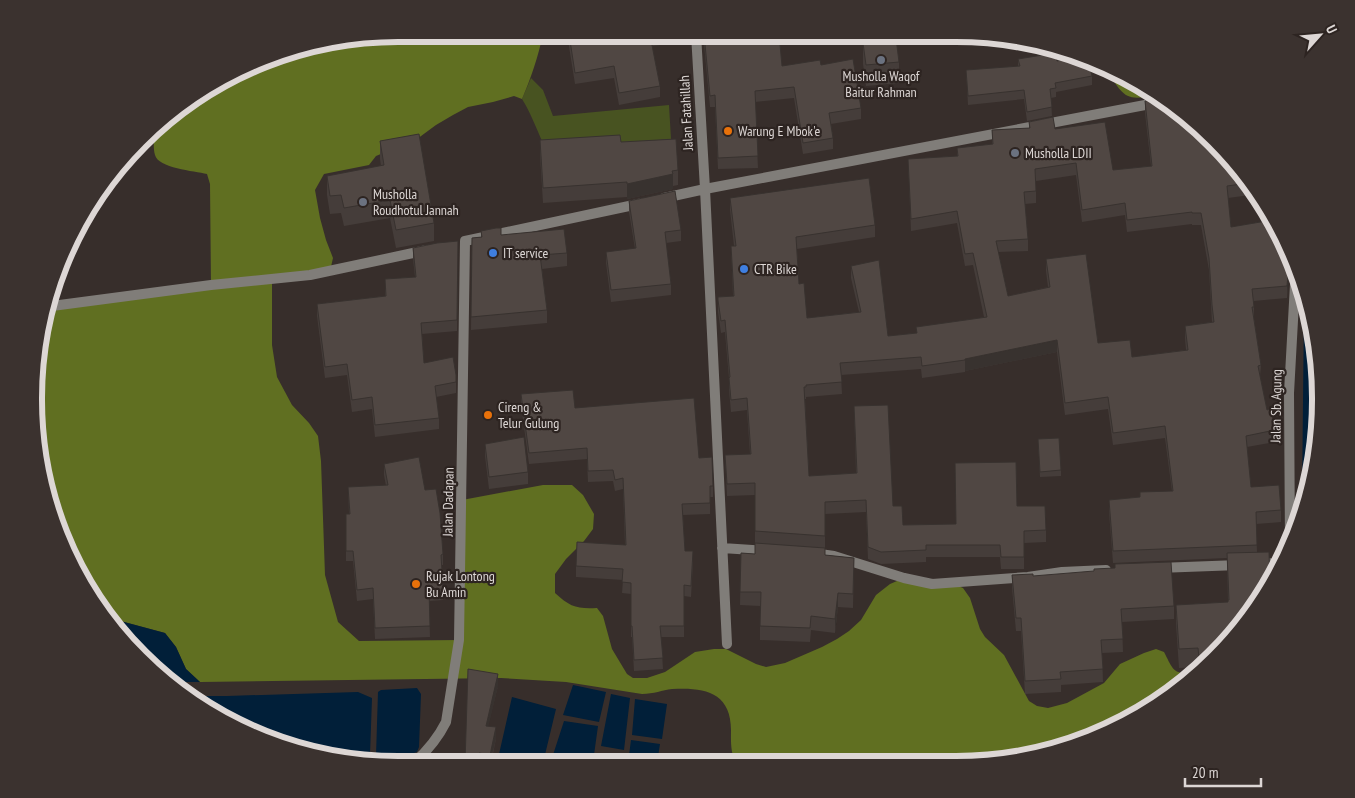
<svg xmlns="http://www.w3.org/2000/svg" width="1355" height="798" font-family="'PT Sans Narrow',sans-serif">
  <rect width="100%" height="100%" fill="#372e2b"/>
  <path fill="#485321" d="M531,78L543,90L553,116L669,105L671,139L546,150C538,133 532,115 522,99Z
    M1320,411L1318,430L1316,432C1318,455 1313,475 1306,497L1307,415Z"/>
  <path fill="#606f21" d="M399,34H543C538,57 531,78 522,99L514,96L493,102L468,107L453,115L436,125L417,139L376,156L369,165L324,174L315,190L320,218L326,240L333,258L330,271L272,279V345L277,377L292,405L309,423L318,436L321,461L325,575L338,622L359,641L459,640L462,500L543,485H572L583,495L594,514L593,529L584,541L566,559L555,574V593C570,607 577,609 597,608L603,616L612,649L627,674L633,678H647L665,672L695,652L714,649H726L756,664L766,667L785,663L822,647L837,639L849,631L861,620L876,595L890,584L904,578L951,583L963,588L970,598L980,629L985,637L1004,655L1029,701L1037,706L1048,708L1067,703L1104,683L1120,664L1144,653L1156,649L1164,652C1173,669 1173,676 1195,672L1139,715L1073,745L980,763H737C730,755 731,740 731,730C731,692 704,687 672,689C662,690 654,694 642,694L566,682L501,678L200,682L186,669L176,647L165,633L113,619L104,612L53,517L35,423L44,324L52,322V306L211,286L210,184L207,174C194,171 158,168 155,155C153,148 154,140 154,134L177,109L282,53Z
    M1106,69L1156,94C1124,104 1122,93 1106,69Z"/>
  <path fill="#011f39" d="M104,612L113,619L165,633L176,647L186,669L200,682H174L109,622Z
    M573,685L606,692L599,722L563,715Z
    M417,688L421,694L419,747L417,752L414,753L376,756L378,692L381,690Z
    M358,692L372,698L370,755L362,759L356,760L281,745L196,703L189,696H227Z
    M611,694L630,698L624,750L601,746Z
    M512,697L556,709L543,763H497Z
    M635,699L667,704L662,739L632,735Z
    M564,721L598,726L593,762L553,755Z
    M631,740L660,744L657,763H628Z"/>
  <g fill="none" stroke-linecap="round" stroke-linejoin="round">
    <path stroke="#011f39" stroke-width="8" d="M1306,497L1308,307"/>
    <path stroke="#807d79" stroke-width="10" d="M696,34L705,189L727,644
      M664,198L705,189L1166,101
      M52,306L211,285L310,275L427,250
      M722,548L768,551
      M813,553L834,556L904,578L932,584L1028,577L1062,572L1106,570
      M1255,564L1280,563
      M1158,568L1239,565
      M414,763C426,752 438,738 446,722L459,640L465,241L643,203"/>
    <path stroke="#807d79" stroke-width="10" d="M1290,546L1289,393L1296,266"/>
  </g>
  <path fill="#453d3a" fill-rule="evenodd" d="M567,34H661V45L652,46L660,86V97L619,105L614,78L575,84Z
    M703,34H817L779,39L782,66L821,65L861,108V119L831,124L833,138V149L803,154L794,98L755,102L758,168L718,169L715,107H710Z
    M863,43L899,62V83L866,86L863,64Z
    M1018,59L1057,61L1092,76V85L1056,92V97L1051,98L1052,116L1027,121L1024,99L968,105L966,70L1018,66Z
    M1145,101L1214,141L1258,194L1228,198L1231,227L1280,252L1290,262L1287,298L1254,301V319L1261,365L1260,377L1267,410L1275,430V442L1247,447L1251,487L1281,510V522L1256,524L1257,552L1214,657L1198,670V667L1179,668L1176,624V605L1228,602L1227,558L1113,563L1109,512V500L1140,497L1172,491L1165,438L1113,445L1108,409L1065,415L1057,352L965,371V372L922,378L921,369L841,375L842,394L806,397V399H805L809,476L856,473L854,406L893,506L903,525L956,524L1017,506L1046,530V542L1024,543V569H1001L1000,557H926V562L881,564L868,559L866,512L825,514V555L854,558L853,608L838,607L835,633L811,630L810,642L760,640V606L740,605L741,553L755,554V495L727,496L725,455L750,454L747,410L731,412L729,390V378L725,332L721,333L718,312V297L733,296L731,246H734L730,210V198L875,225V237L797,249L799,284L807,318L859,312L851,278V266L888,336L916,333L984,317L973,265L965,266L957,223L911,231L908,159L957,156V148L992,144V130L1029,128V122L1055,129L1113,170L1151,166L1145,113ZM1076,175L1082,222L1125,215L1127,232L1192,224V225H1201L1209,270L1212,322L1185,326V338L1186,350L1132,357L1098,343L1046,259V271L1048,287L1008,296L998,252L1028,251V239L1025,204L1036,203V181Z
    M540,140L621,142L678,170V185L673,186V189L627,199V197L543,203L540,155Z
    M380,141L434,223V241L396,248L390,218L344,226L341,213L330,214L327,195V176L381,166L380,159Z
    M629,201L681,230V241L666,243L671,284V295L611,302L606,263V252L635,249L629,212Z
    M481,231L501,235L567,253V266L542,269L547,310V323L471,330L472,238L481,237Z
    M458,241L457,331L422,334L424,363L456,375V393L436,397L439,418V429L375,437L372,409L352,412L347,375L325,378L317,316V304L385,296V279L415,277L413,259V248Z
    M1301,285L1305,297H1301Z
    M521,394L575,408L699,458L713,486V497H710V514L683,515L685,551L693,562L691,597L684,596V637H661L663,669L634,671L632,637H631V594L622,593L623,580L576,577V566L625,545L623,489L615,491L613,481L588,482L587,459L529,464L521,405Z
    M1038,439L1061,470V476L1040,477Z
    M485,444L528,472V484L489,489L485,456Z
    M384,464L425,490L443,554V565H442L443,600L429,601L430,637L375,639L373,599L357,601L353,561H346V514H349L348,487L386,486L384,475Z
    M1012,575L1033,576L1174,606V619L1122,622L1123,652L1102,653L1103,682L1061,685V692L1025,694L1021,631H1016L1012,588Z
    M498,686L488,726L496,739L491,763H465Z"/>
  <path fill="#38322f" d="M673,174V189L627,199V184Z
    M1290,253V262L1287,298V286Z
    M1057,340V352L965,371V359Z
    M838,593V607L835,633V619Z
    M498,674V686L486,737V726Z
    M496,727V739L490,763V755Z
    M479,753V763H476Z"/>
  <path fill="#504743" stroke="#38322f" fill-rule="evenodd" d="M569,34H656L650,35L660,86L619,93L614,66L575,73Z
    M704,34H779L782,66L820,60L821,65L853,59L861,108L829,113L833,138L803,143L794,87L755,91L758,156L718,158L715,95L710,96Z
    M896,38L899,62L866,65L863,43Z
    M1055,53L1057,61L1080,56L1088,60L1092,76L1055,83L1056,88L1050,89L1052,107L1027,112L1024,90L968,96L966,70L1020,66L1018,59Z
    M1163,99L1214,141L1249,183L1227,186L1231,227L1272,220L1276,227L1280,252L1289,251L1290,253L1287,286L1252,289L1254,307H1252L1261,365L1258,366L1267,410L1271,409L1275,430L1246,436L1251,487L1279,485L1281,510L1256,512L1257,545L1113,551L1109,500L1140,497V492L1173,491L1165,426L1113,433L1108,397L1065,403L1057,340L965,359V360L922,366L921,357L840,363L842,382L806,385V387H804L809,476L857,473L854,406L888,405L893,506H902L903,525L956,524L955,463L1016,462L1017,506H1045L1046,530L1024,531V557H1001L1000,545H926V550L881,552L868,547L866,500L825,502V536L755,531V483L727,484L725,455L751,454L747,398L731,400L729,378L730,377L725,320L721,321L718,300V297L734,296L731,246H736L730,198L869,178L875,225L796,237L799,284L804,283L807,318L861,312L851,266L879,260L888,336L917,333L916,327L987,317L973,253L965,254L957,211L911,219L908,159L958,156L957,148L993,144L992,130L1030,128L1029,122L1053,117L1055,129L1105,122L1113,170L1152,166L1145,101ZM1076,163L1082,210L1125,203L1127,220L1192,212V213H1201L1209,258L1212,305L1214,322L1185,326L1188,350L1132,357L1130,340L1098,343L1086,254L1046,259L1050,287L1008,296L996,241L1028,239L1024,192L1036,191L1035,169Z
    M419,134L434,223L396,230L390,200L344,208L341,195L330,196L327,176L384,165L380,141Z
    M620,135L621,142L676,139L678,170L672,171L673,174L627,184V182L543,188L540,140Z
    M675,191L681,230L665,232L671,284L611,290L606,252L636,248L629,201Z
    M496,228H501V235L564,229L567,253L540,255L547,310L471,317L472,238L482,237L481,231Z
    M458,241L457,320L421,323L424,363L453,357L456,375V382L435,386L439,418L375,425L372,397L352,400L347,364L325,367L317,304L386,296L385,279L416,277L413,248L437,243Z
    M573,390L575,408L694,398L699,458L712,457L713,486H710V503L682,504L685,551H693L691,586L684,585V626H660L663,658L634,660L632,626H631V583L622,582L623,569L576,566L577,542L626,545L623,478L615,480L613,470L588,471L587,448L529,453L521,394Z
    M524,437L528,472L489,477L485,444Z
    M1059,438L1061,470L1040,472L1038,439Z
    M419,457L425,490L436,489L440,513L443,554L441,555L443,589L429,590L430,626L375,628L373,588L357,590L353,551H346V514H350L348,487L388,485L384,464Z
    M755,543L825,548V555L854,558L853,594L838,593L835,619L811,616L810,628L760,626L761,592H740L741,553L755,554Z
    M1269,552L1270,582L1260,602L1214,657L1200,668L1198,648L1179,649L1176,605L1228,602V600H1229L1227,553Z
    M1171,562L1174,606L1121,609L1123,639L1101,640L1103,669L1060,672L1061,679L1025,681L1021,618H1016L1012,575L1033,574V576L1094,571V569L1115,568V564Z
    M468,669L498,674L486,726L496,727L490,755L479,753L476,763H465Z"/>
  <g fill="#6b7280" stroke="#2d2421" stroke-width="2">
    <circle cx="881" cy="60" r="5"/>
    <circle cx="1015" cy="153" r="5"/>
    <circle cx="363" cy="202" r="5"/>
  </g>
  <g fill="#e8710a" stroke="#2d2421" stroke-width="2">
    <circle cx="728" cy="131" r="5"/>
    <circle cx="488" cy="415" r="5"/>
    <circle cx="416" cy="584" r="5"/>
  </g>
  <g fill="#3f7fe0" stroke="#2d2421" stroke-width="2">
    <circle cx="493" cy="253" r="5"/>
    <circle cx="744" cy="269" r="5"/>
  </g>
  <g text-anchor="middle" stroke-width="4.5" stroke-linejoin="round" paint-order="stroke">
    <g font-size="14" fill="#ddd7d5" stroke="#2d2421" text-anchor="start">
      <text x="881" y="81" text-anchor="middle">Musholla Waqof<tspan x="881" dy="16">Baitur Rahman</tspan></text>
      <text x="738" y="136">Warung E Mbok'e</text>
      <text x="1025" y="158">Musholla LDII</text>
      <text x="373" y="199">Musholla<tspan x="373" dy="16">Roudhotul Jannah</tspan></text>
      <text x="503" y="258">IT service</text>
      <text x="754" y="274">CTR Bike</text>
      <text x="498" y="412">Cireng &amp;<tspan x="498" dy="16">Telur Gulung</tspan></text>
      <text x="426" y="581">Rujak Lontong<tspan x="426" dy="16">Bu Amin</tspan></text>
    </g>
    <g font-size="14" fill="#ddd7d5" stroke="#2d2421">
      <text transform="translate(686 113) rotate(-93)" y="5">Jalan Fatahillah</text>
      <text transform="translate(1276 406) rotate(-89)" y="5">Jalan Sb. Agung</text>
      <text transform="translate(448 502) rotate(-89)" y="5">Jalan Dadapan</text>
    </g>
  </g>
  <path d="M0 0H1355V798H0ZM398 42H956A356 356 0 0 1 1312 398V400A356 356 0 0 1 956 756H398A356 356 0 0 1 42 400V398A356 356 0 0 1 398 42Z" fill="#3b322f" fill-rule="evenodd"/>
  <path fill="none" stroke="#ddd7d5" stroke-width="6" d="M398 42H956A356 356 0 0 1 1312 398V400A356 356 0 0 1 956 756H398A356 356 0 0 1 42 400V398A356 356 0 0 1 398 42Z"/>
  <g transform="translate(1320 35) rotate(63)" stroke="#2d2421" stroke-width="4" paint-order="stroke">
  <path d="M0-4L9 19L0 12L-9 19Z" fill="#ddd7d5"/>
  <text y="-8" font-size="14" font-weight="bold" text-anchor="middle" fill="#ddd7d5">U</text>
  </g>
  <path d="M1185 778v8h76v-8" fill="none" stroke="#ddd7d5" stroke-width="2.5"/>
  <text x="1192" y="778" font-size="15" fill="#ddd7d5" stroke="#2d2421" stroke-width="4" paint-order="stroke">20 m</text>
</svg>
